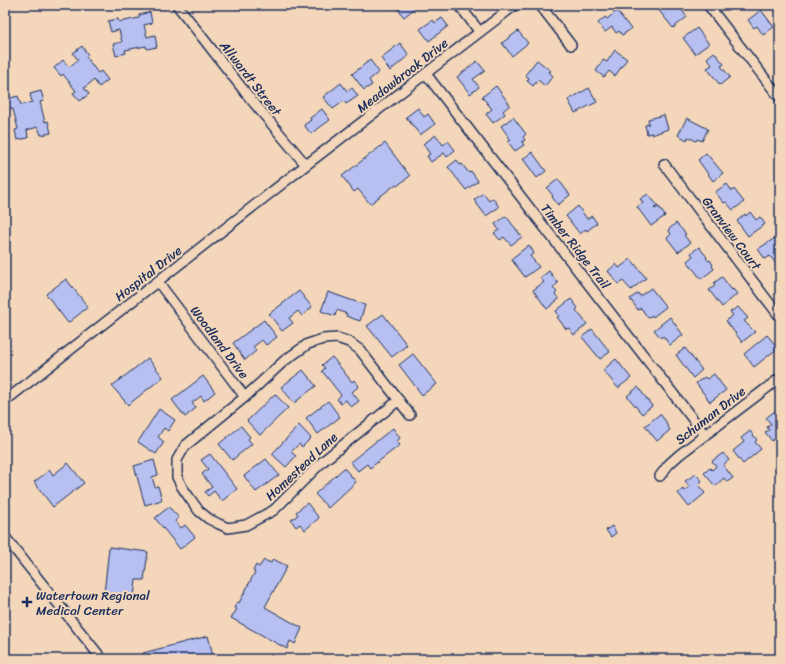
<svg xmlns="http://www.w3.org/2000/svg" width="785" height="664" font-family="Sriracha,sans-serif">
  <rect width="100%" height="100%" fill="#f4d7ba"/>
  <filter id="ink" filterUnits="userSpaceOnUse"><feTurbulence type="fractalNoise" baseFrequency=".025" numOctaves="2"/><feDisplacementMap in="SourceGraphic" scale="8" xChannelSelector="R" yChannelSelector="G"/><feConvolveMatrix kernelMatrix="1 2 1 2 8 2 1 2 1" color-interpolation-filters="sRGB"/></filter>
  <g filter="url(#ink)">
    <path fill="#b7c0f1" stroke="#1b2f5e" d="M390,5H413L415,8L404,17L395,6L392,8Z
      M661,5H676L680,10L681,9L687,17L673,28L657,8Z
      M761,10L774,27L763,35L757,26L754,28L748,20Z
      M617,11L631,29L622,35L619,31L616,33L612,27L605,32L598,23L605,17L607,19Z
      M150,12L152,23L144,25L147,37L155,35L157,47L147,49L146,46L125,50L126,53L116,56L113,44L122,42L119,30L111,32L108,21L118,19L119,22L139,18V15Z
      M442,18L448,26L429,41L420,29L433,20L435,23Z
      M697,28L709,44L695,54L683,38Z
      M518,31L528,43L512,56L502,43Z
      M400,43L409,55L390,71L381,58Z
      M82,46L88,55L86,57L98,73L101,71L108,80L99,87L94,80L84,88L89,94L80,101L73,93L76,91L63,74L61,76L54,68L63,60L69,67L78,60L73,53Z
      M615,50L627,59L615,76L609,71L604,77L596,71L603,60L607,62Z
      M714,52L724,64L721,66L730,77L720,85L707,68L712,65L707,58Z
      M5,58L10,64L5,67Z
      M370,60L379,72L369,80L372,85L364,90L352,74Z
      M537,60L551,71L549,72L553,76L545,86L538,80L533,86L527,81L529,78L525,75Z
      M477,61L485,71L473,79L479,87L470,94L457,77Z
      M341,83L347,91L352,88L358,96L346,104L344,101L333,109L323,97Z
      M496,86L510,105L503,111L505,114L493,123L486,114L492,109L482,97Z
      M589,88L597,102L575,113L568,100Z
      M41,91L44,101L40,102L45,122L48,121L51,133L41,135L38,127L27,130L28,138L17,140L15,130L18,129L13,109H10L7,99L18,96L21,105L32,102L30,94Z
      M418,108L424,117L428,114L435,124L420,135L406,117Z
      M322,109L330,120L311,134L304,125L311,120L310,118Z
      M664,115L668,129L652,135V133L647,134L645,125L649,124L648,119Z
      M513,117L526,134L523,137L525,140L522,142L524,145L515,151L508,142L511,140L501,126Z
      M687,118L708,129L702,141L697,139L696,141L688,137L687,140L678,135Z
      M436,135L443,145L448,141L455,150L447,157L444,153L431,162L427,156L430,154L423,144Z
      M385,143L410,176L397,186L395,185L370,204L358,189L354,192L342,176Z
      M532,152L546,171L537,178L523,159Z
      M706,153L723,173L713,181L698,160Z
      M457,160L460,165L462,164L469,173L471,171L478,181L466,190L448,167Z
      M558,179L570,195L558,205L552,197L553,196L547,188Z
      M727,184L732,191L734,189L744,202L733,210L726,202L724,203L715,192Z
      M483,193L489,201L493,198L499,207L486,216L474,200Z
      M648,194L658,206L654,208L655,209L659,207L665,216L651,226L637,207L643,203L640,199Z
      M578,206L587,219L592,216L597,223L587,231L586,229L580,234L566,216Z
      M750,212L756,220L760,217L765,224L748,236L737,221L745,214L746,216Z
      M506,216L522,237L511,245L504,237L500,240L494,233L499,230L495,224Z
      M676,223L686,234L684,235L690,243L678,252L667,238L671,234L668,230Z
      M775,238L778,243L780,242V263L777,265L770,256L765,259L758,249Z
      M529,245L534,253L530,256L539,267L525,277L511,259Z
      M699,247L707,257L706,258L709,261L710,260L713,265L712,266L714,269L701,279L687,261L693,256L691,253Z
      M631,259L646,278L631,290L623,281L618,284L608,271L616,264L619,268Z
      M549,271L558,283L553,288L557,292L555,294L559,299L547,309L533,290L544,282L540,278Z
      M722,277L732,290L733,289L737,294L722,307L709,290L715,286L714,283Z
      M66,279L88,307L68,323L46,294Z
      M651,288L666,307L653,317L652,315L648,318L641,308L638,310L630,299L638,293L640,296Z
      M299,291L312,307L302,316L298,311L289,318L293,323L282,331L269,314Z
      M328,292L365,305L360,321L346,316L347,314L337,310L335,316L321,311Z
      M571,299L578,308L576,310L587,324L574,335L569,328L566,329L557,317L559,316L556,311Z
      M738,307L748,318L744,321L755,332L742,342L726,321L733,315L730,312Z
      M383,314L407,345L392,357L367,326Z
      M670,317L683,335L670,345L663,336L661,338L654,330Z
      M264,320L277,337L266,345L262,340L253,347L256,351L245,360L233,343Z
      M592,329L610,352L600,359L582,337Z
      M767,335L778,348L754,367L744,354Z
      M685,348L702,370L693,378L676,355Z
      M413,354L437,384L422,395L399,365Z
      M332,357L352,382L354,380L359,386L352,392L359,401L351,407L346,400L341,404L337,399L341,395L322,371L325,368L322,365Z
      M148,358L163,377L128,405L112,386Z
      M616,359L631,378L618,388L603,370Z
      M303,370L316,386L294,403L281,387Z
      M714,374L726,390L710,402L696,383L705,377L707,379Z
      M203,376L215,392L204,401L201,396L192,403L196,408L185,417L172,400Z
      M638,387L652,406L642,414L627,396Z
      M275,394L288,408L260,435L247,421Z
      M328,401L340,417L318,434L306,418Z
      M159,409L175,420L168,431L164,428L158,437L164,442L156,454L138,442Z
      M776,410L780,416V435L772,441L765,432L769,430L767,427L771,424L766,418Z
      M660,414L667,423L666,424L670,430L657,441L645,426Z
      M299,425L311,438L302,447L299,444L291,452L296,456L286,467L272,454Z
      M241,426L250,437L248,439L252,444L232,460L219,444Z
      M393,428L400,438L397,441L400,445L370,468L367,464L358,471L350,462Z
      M750,431L757,440L755,442L761,449L743,464L733,451L744,442L741,438Z
      M723,453L729,460L723,465L733,478L727,482L724,478L715,486L704,473L710,468L712,470L716,466L712,461Z
      M210,454L237,489L222,501L214,491L208,496L205,492L212,487L202,474L208,469L201,460Z
      M266,459L279,475L256,492L244,476Z
      M154,460L158,475L152,477L155,487L158,486L162,500L145,505L134,466Z
      M68,463L84,483L53,507L34,482L50,470L53,475Z
      M344,468L356,482L328,508L315,494Z
      M696,474L702,481L698,485L705,493L689,507L678,493L683,489L684,491L690,487L685,481Z
      M307,503L319,518L305,530L300,524L296,527L291,520L298,515L296,512Z
      M169,507L179,518L175,521L181,528L185,525L195,537L180,549L155,518Z
      M612,526L616,533L611,537L606,530Z
      M109,547L148,552L144,580H136L134,597L104,594Z
      M273,559L287,566L265,607L302,628L295,644L290,641L287,649L231,618L237,609L234,608L237,602L239,603L255,572L253,571L256,565L259,567L264,560L271,563Z
      M208,636L214,659H144L143,653Z"/>
    <g fill="none" stroke-linecap="round" stroke-linejoin="round">
      <g stroke="#1b2f5e" stroke-width="12">
        <path id="minor" d="M177,5L249,97L306,165
          M459,5L479,31
          M540,5L571,45
          M708,5L780,98
          M426,74L705,435
          M664,164L780,317
          M158,282L245,397
          M399,400L322,462L274,510L246,525L228,528L219,524L209,519L199,511L191,500L182,487L177,477V460L185,446L245,397L284,361L308,344L323,339L337,338L349,342L360,350L410,415
          M5,401L306,165L515,5
          M660,476L669,464L679,455L780,378
          M5,537L98,654"/>
      </g>
      <use href="#minor" stroke="#f4d7ba" stroke-width="9"/>
    </g>
  </g>
  <path fill="#1b2f5e" stroke="#f4d7ba" stroke-width="1.5" d="M25 596h4v4h4v4h-4v4h-4v-4h-4v-4h4z"/>
  <g text-anchor="middle" stroke-width="4" stroke-linejoin="round" paint-order="stroke">
    <g font-size="13" fill="#1b2f5e" stroke="#f4d7ba">
      <text transform="translate(402 75) rotate(-38)" y="5">Meadowbrook Drive</text>
      <text transform="translate(251 78) rotate(52)" y="5">Allwardt Street</text>
      <text transform="translate(732 233) rotate(53)" y="5">Granview Court</text>
      <text transform="translate(576 246) rotate(52)" y="5">Timber Ridge Trail</text>
      <text transform="translate(148 273) rotate(-38)" y="5">Hospital Drive</text>
      <text transform="translate(220 342) rotate(53)" y="5">Woodland Drive</text>
      <text transform="translate(710 415) rotate(-38)" y="5">Schuman Drive</text>
      <text transform="translate(301 466) rotate(-43)" y="5">Homestead Lane</text>
    </g>
    <g font-size="13" fill="#1b2f5e" stroke="#f4d7ba" text-anchor="start">
      <text x="36" y="600">Watertown Regional<tspan x="36" dy="15">Medical Center</tspan></text>
    </g>
  </g>
  <rect width="785" height="664" fill="none" stroke="#f4d7ba" stroke-width="20"/>
  <rect x="10" y="10" width="765" height="644" fill="none" stroke="#1b2f5e" stroke-width="1.5" filter="url(#ink)"/>
</svg>
